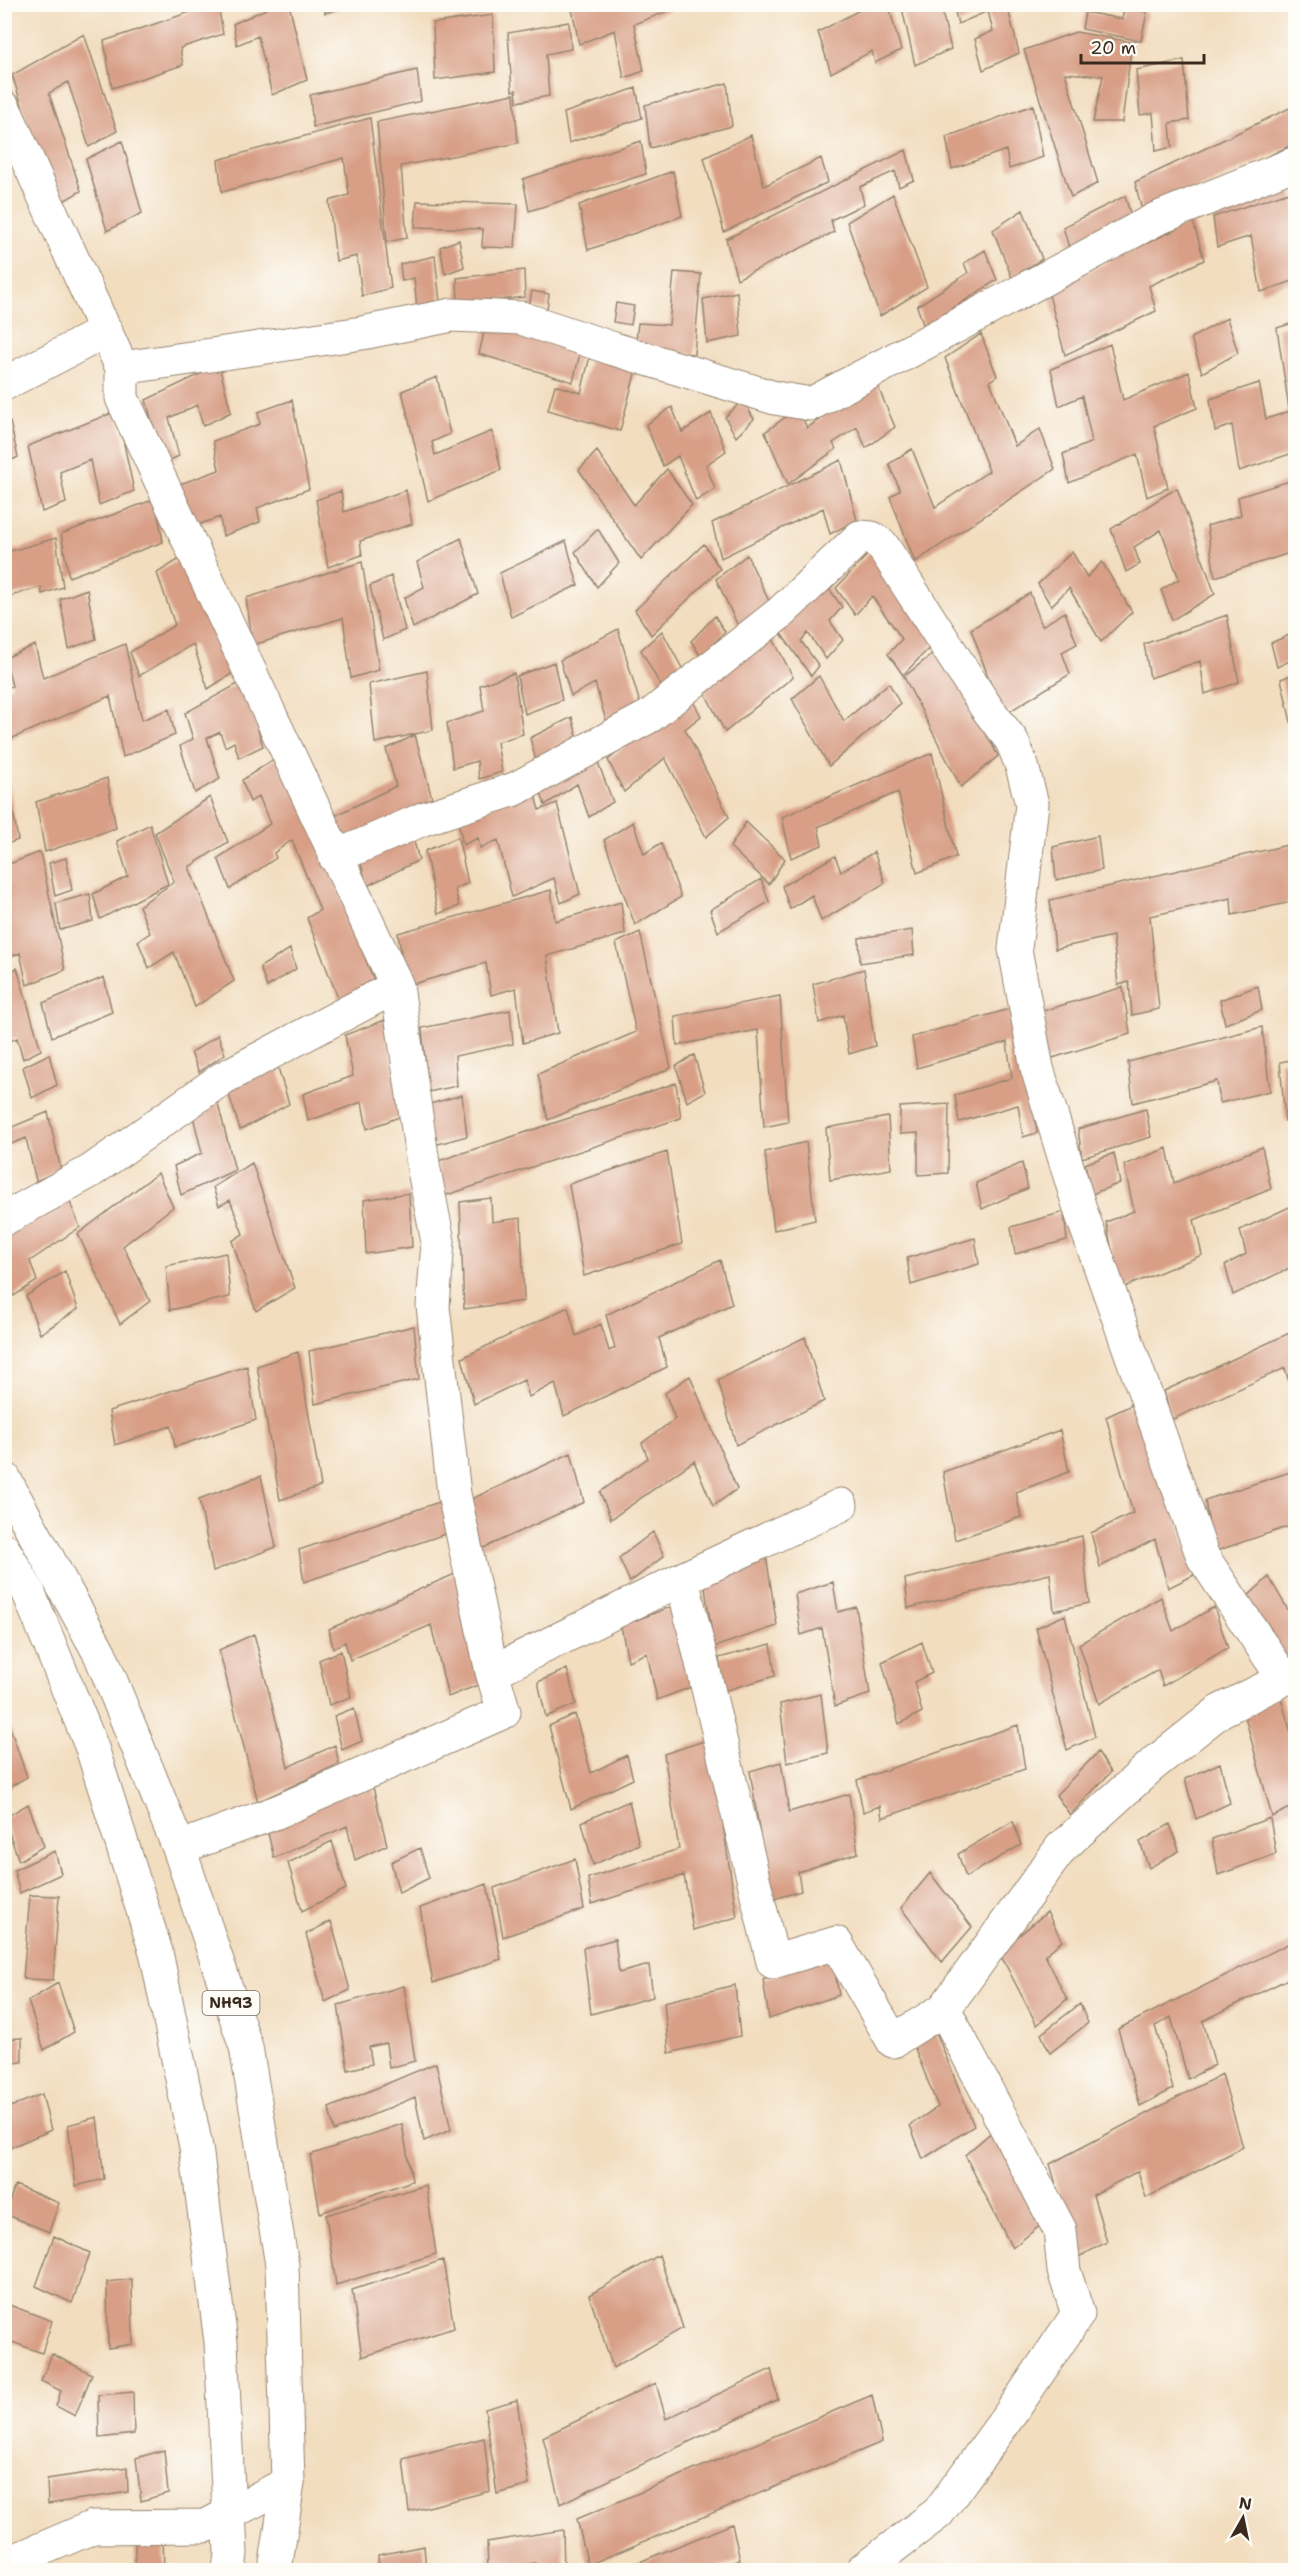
<svg xmlns="http://www.w3.org/2000/svg" width="1300" height="2575" font-family="'Shantell Sans',sans-serif">
  <rect width="100%" height="100%" fill="#fdfcf7"/>
  <filter id="ink" filterUnits="userSpaceOnUse"><feTurbulence type="fractalNoise" baseFrequency=".0167" numOctaves="2"/><feDisplacementMap in="SourceGraphic" scale="12" xChannelSelector="R" yChannelSelector="G"/><feConvolveMatrix kernelMatrix="1 2 1 2 8 2 1 2 1" color-interpolation-filters="sRGB"/></filter>
  <filter id="wash" filterUnits="userSpaceOnUse"><feTurbulence type="fractalNoise" baseFrequency=".008" numOctaves="4" result="noise"/><feDisplacementMap in="SourceGraphic" scale="24" xChannelSelector="R" yChannelSelector="G"/><feGaussianBlur stdDeviation="1.35" result="paint"/><feColorMatrix in="noise" values="0 0 0 0 0 0 0 0 0 0 0 0 0 0 0 0 0 1.4 0 .05"/><feComposite in="paint" operator="in"/></filter>
  <g filter="url(#wash)">
    <rect width="100%" height="100%" fill="#f2ddbf"/>
    <g id="blocks">
      <path fill="#d89f86" d="M214,4H218L223,34L180,48L183,65L112,88L104,41Z
        M277,4H289L307,80L272,95L258,36L237,45L233,24Z
        M324,4H354V5L325,13Z
        M449,4H483V6L449,12Z
        M571,4H676V8L634,24L644,71L624,78L615,30L579,44Z
        M871,4H888L901,50L875,63L872,51L831,73L818,32Z
        M901,4H940L951,49L915,65Z
        M953,4H1007L1019,53L983,70L975,39L993,31L988,11L958,24Z
        M1010,4H1032V5L1011,12Z
        M1072,4H1089L1074,11Z
        M1124,8L1147,12L1141,41L1082,29L1085,12L1122,19Z
        M493,15L495,72L435,80L433,23Z
        M569,22L571,49L546,54L549,96L517,102L516,90L512,91L508,33Z
        M1076,32L1132,42L1122,122H1093L1103,76L1065,73L1098,183L1071,197L1024,50Z
        M84,34L117,131L89,147L68,82L49,93L81,191L55,206L12,75Z
        M1184,60L1189,120L1170,123L1172,147L1156,151L1153,113L1140,115L1136,70Z
        M417,70L421,101L313,127L310,95Z
        M727,83L732,126L650,148L645,105Z
        M636,88L642,118L569,143L564,113Z
        M514,94L518,143L401,166L407,238L387,242L377,122Z
        M1033,105L1043,157L1009,169L1006,150L952,169L946,137Z
        M1296,105V143L1143,215L1135,182Z
        M370,118L391,288L362,296L357,256L336,261L329,201L349,195L344,158L222,192L218,160Z
        M751,135L764,186L821,158L828,182L724,232L704,158Z
        M122,141L142,213L107,231L86,159Z
        M641,141L646,174L529,211L523,179Z
        M906,150L914,180L899,187L895,171L860,187L864,204L831,220L834,232L737,279L726,239Z
        M673,171L682,216L588,250L579,205Z
        M1292,191L1296,212V280L1261,292L1251,236L1217,247L1213,217Z
        M893,194L927,287L880,316L847,222Z
        M1125,196L1131,216L1069,248L1063,227Z
        M417,201L518,204L515,248L482,247L483,229L415,227Z
        M1023,210L1042,259L1012,278L993,230Z
        M1193,221L1204,260L1149,286L1156,311L1065,355L1048,291Z
        M459,240L464,267L445,274L440,247Z
        M985,250L997,280L924,327L917,306L968,273L964,263Z
        M435,256L440,302L417,308L414,278L402,281L400,264Z
        M524,270L525,297L458,305L457,278Z
        M674,272L701,274L694,354L635,350L638,323L669,325Z
        M532,291L549,294L547,309L529,306Z
        M737,292L741,336L707,343L703,299Z
        M616,303L634,306L631,325L613,322Z
        M1227,318L1238,353L1202,373L1191,338Z
        M1296,322V407L1289,409L1277,328Z
        M486,324L580,353L573,382L479,354Z
        M981,334L997,376L990,381L1015,446L1040,429L1055,469L915,562L890,497L900,490L889,464L912,449L935,507L989,471L945,358Z
        M1110,344L1123,400L1189,372L1197,408L1154,426L1168,488L1147,497L1137,454L1069,483L1063,454L1092,442L1082,396L1059,406L1051,369Z
        M590,356L636,370L620,431L548,410L555,385L581,393Z
        M219,365L231,412L203,426L197,405L169,418L179,456L163,463L146,400Z
        M437,377L450,434L432,442L435,455L492,431L501,470L428,501L402,391Z
        M875,380L895,427L866,448L857,427L833,443L836,449L788,484L765,432L798,408L807,428Z
        M1259,383L1266,419L1296,409V452L1239,471L1232,425L1215,431L1210,399Z
        M292,400L309,489L257,508L260,522L223,536L220,517L189,528L180,484L219,470L213,441L260,424L258,412Z
        M743,400L754,419L736,437L725,417Z
        M672,407L682,432L711,413L726,451L706,465L715,489L696,501L678,456L663,466L646,425Z
        M117,411L134,491L99,505L90,460L60,472L66,503L42,512L28,446Z
        M10,422L18,457L4,464V424Z
        M597,451L634,505L667,469L692,505L641,560L579,470Z
        M841,460L857,520L830,534L823,508L721,558L712,523Z
        M1296,479V551L1215,577L1207,526L1241,515L1238,497Z
        M1177,488L1215,594L1172,620L1161,590L1179,579L1161,530L1134,547L1140,564L1126,572L1111,529Z
        M406,490L412,524L360,541L362,555L328,567L316,500L341,491L344,512Z
        M155,499L163,542L69,577L61,534Z
        M598,529L619,563L597,587L575,552Z
        M56,538L63,587L42,594L41,587L4,598V553Z
        M461,538L478,594L413,628L404,598L424,587L417,562Z
        M566,541L578,585L511,617L500,573Z
        M704,544L720,569L651,635L635,610Z
        M873,549L936,641L903,675L888,654L902,639L872,596L855,615L836,588Z
        M191,552L233,673L208,689L193,644L139,676L130,652L175,625L157,573Z
        M1072,552L1087,577L1102,562L1132,612L1101,642L1069,588L1051,606L1038,584Z
        M747,555L770,603L739,628L716,579Z
        M362,562L379,670L351,678L343,618L253,645L246,598Z
        M391,576L405,630L383,640L370,586Z
        M825,583L842,607L830,621L843,640L826,659L808,633L801,641L819,666L811,676L780,632Z
        M87,589L96,639L69,649L60,599Z
        M1030,593L1042,626L1065,612L1077,644L1062,652L1070,674L1002,716L971,629Z
        M1227,615L1239,682L1205,694L1200,661L1150,678L1144,644Z
        M715,616L725,632L701,657L691,641Z
        M618,629L641,707L607,724L595,683L571,696L560,660Z
        M662,631L683,670L662,688L641,650Z
        M769,631L793,677L725,732L702,687Z
        M1296,632V658L1277,667L1271,643Z
        M125,644L142,720L169,709L175,735L123,757L110,696L6,741L4,689L12,686L5,658L35,645L43,678Z
        M942,646L998,756L961,787L904,677Z
        M554,662L562,700L525,714L517,676Z
        M427,671L433,730L375,743L369,684Z
        M514,673L523,734L497,742L502,772L479,779L477,761L453,768L447,723L484,711L480,685Z
        M1296,673V720L1291,722L1281,679Z
        M819,676L844,721L889,683L900,704L829,766L792,699Z
        M243,681L263,746L239,758L234,742L225,747L220,732L207,738L220,779L195,793L180,746L193,739L185,713Z
        M689,693L701,716L685,729L729,817L706,837L665,758L624,792L608,760Z
        M572,717L579,744L537,765L530,738Z
        M415,735L433,802L340,846L332,817L396,786L386,749Z
        M285,752L374,981L340,1003L307,918L320,910L292,840L274,853L276,858L230,889L218,858L270,824L259,796L250,802L242,780Z
        M594,752L613,802L589,817L577,784L545,805L539,787Z
        M932,753L956,857L917,873L898,792L818,827L822,845L791,858L782,817Z
        M107,778L116,828L45,852L36,802Z
        M8,780L18,840L4,845V781Z
        M533,787L539,810L557,803L580,894L561,903L554,878L512,897L498,840L480,848L478,838L463,845L458,821Z
        M210,797L228,842L189,867L234,981L195,1007L174,952L149,968L138,941L150,933L139,906L174,882L155,833Z
        M633,822L644,854L661,843L681,897L635,925L604,840Z
        M746,822L785,859L769,884L730,847Z
        M150,824L168,884L100,919L93,894L128,876L117,841Z
        M412,834L419,860L367,886L360,860Z
        M1098,836L1102,870L1056,880L1053,847Z
        M458,837L468,883L455,889L459,906L438,914L425,851Z
        M1296,843V901L1232,915L1231,898L1150,916L1159,1009L1132,1015L1129,982L1118,985L1113,936L1055,949L1050,900Z
        M40,852L65,970L27,985L20,953L4,959V923L7,922L4,908V866Z
        M874,852L885,883L821,921L812,895L790,909L782,886L835,856L841,872Z
        M66,858L72,890L55,896L49,863Z
        M761,879L769,902L718,932L710,910Z
        M551,890L555,921L621,902L625,934L547,956L558,1033L523,1043L516,988L491,995L486,963L406,986L398,933Z
        M90,894L93,921L60,930L56,903Z
        M912,930L914,955L860,963L859,938Z
        M640,932L671,1068L548,1120L538,1074L636,1032L616,943Z
        M290,949L296,969L267,987L260,967Z
        M17,968L41,1050L23,1059L17,1038L4,1044V974Z
        M864,969L875,1046L849,1054L843,1015L819,1023L813,984Z
        M104,977L112,1012L52,1037L43,1003Z
        M1258,986L1262,1010L1225,1024L1220,1000Z
        M1123,987L1130,1034L1043,1061L1036,1013Z
        M780,996L788,1122L764,1127L758,1030L677,1045L675,1016Z
        M1020,1006L1037,1133L1023,1137L1018,1105L959,1122L955,1095L1012,1078L1007,1042L917,1068L912,1037Z
        M510,1010L513,1044L455,1056L457,1086L428,1092L422,1028Z
        M385,1020L402,1116L367,1129L362,1102L308,1121L303,1094L353,1076L345,1035Z
        M1262,1027L1270,1091L1220,1103L1217,1081L1133,1103L1128,1062Z
        M218,1035L225,1054L199,1072L191,1053Z
        M49,1054L57,1085L32,1098L23,1067Z
        M694,1055L705,1092L687,1102L676,1066Z
        M1296,1059V1118L1285,1121L1280,1062Z
        M276,1061L289,1104L240,1130L227,1088Z
        M676,1083L681,1118L444,1196L438,1161Z
        M462,1095L467,1136L431,1146L426,1105Z
        M217,1100L235,1170L181,1195L174,1166L202,1153L192,1112Z
        M949,1104L948,1173L918,1175V1133L900,1134V1107Z
        M4,1109L10,1128L48,1112L61,1170L36,1181L26,1138L4,1147Z
        M1146,1109L1151,1137L1082,1158L1078,1129Z
        M888,1117L891,1169L830,1180L826,1128Z
        M806,1142L815,1220L774,1230L765,1152Z
        M1262,1147L1271,1189L1194,1220L1202,1255L1120,1289L1106,1222L1134,1211L1124,1165L1167,1148L1174,1183Z
        M667,1152L682,1244L584,1276L569,1184Z
        M1114,1153L1120,1183L1092,1194L1085,1164Z
        M252,1163L295,1288L256,1311L232,1241L243,1234L230,1200L219,1206L213,1187Z
        M1022,1163L1028,1188L982,1209L976,1183Z
        M158,1173L173,1207L123,1246L150,1301L120,1324L78,1234Z
        M65,1190L80,1227L30,1261L37,1281L14,1296L4,1274V1231Z
        M409,1193L412,1247L366,1254L364,1200Z
        M491,1198L492,1222L521,1218L524,1301L464,1309L460,1202Z
        M1296,1204V1265L1233,1295L1225,1265L1246,1254L1240,1230Z
        M1064,1212L1067,1240L1015,1254L1011,1227Z
        M975,1238L979,1264L911,1285L907,1258Z
        M226,1253L230,1297L170,1310L166,1266Z
        M720,1260L732,1304L659,1338L667,1367L564,1416L555,1383L529,1397L524,1380L474,1404L462,1358L568,1307L576,1336L601,1324L609,1351L615,1348L606,1315Z
        M65,1271L78,1309L40,1334L26,1296Z
        M414,1326L419,1379L315,1404L309,1351Z
        M1296,1330V1406L1285,1368L1171,1420L1164,1391Z
        M805,1337L824,1401L736,1445L718,1380Z
        M298,1352L321,1486L280,1500L257,1366Z
        M247,1366L256,1420L175,1447L171,1426L115,1445L109,1411Z
        M690,1376L737,1489L713,1506L694,1461L611,1519L600,1492L648,1458L642,1443L675,1419L665,1393Z
        M1144,1399L1194,1575L1168,1588L1155,1539L1100,1567L1091,1533L1133,1513L1106,1417Z
        M1060,1430L1069,1472L1016,1492L1021,1517L955,1540L943,1472Z
        M571,1453L584,1502L477,1551L465,1502Z
        M1296,1470V1524L1213,1552L1205,1500Z
        M261,1476L276,1547L213,1571L199,1499Z
        M445,1500L451,1532L304,1582L299,1550Z
        M653,1532L664,1556L630,1582L619,1558Z
        M1082,1536L1089,1603L1054,1611L1050,1574L908,1608L905,1579Z
        M766,1555L777,1626L714,1647L703,1575Z
        M457,1573L483,1683L448,1697L431,1625L350,1660L345,1642L333,1648L329,1629Z
        M1269,1577L1296,1624V1660L1286,1669L1246,1598Z
        M833,1582L838,1612L856,1607L870,1694L835,1706L822,1628L801,1635L795,1594Z
        M1161,1597L1173,1631L1214,1607L1228,1648L1163,1686L1158,1670L1099,1704L1079,1644Z
        M678,1604L694,1686L657,1700L647,1653L628,1661L621,1626Z
        M1065,1615L1095,1737L1067,1750L1036,1628Z
        M254,1634L288,1767L335,1745L339,1764L258,1802L219,1650Z
        M922,1642L932,1673L914,1682L922,1712L899,1724L882,1662Z
        M771,1644L775,1676L723,1691L719,1658Z
        M341,1651L351,1697L329,1705L319,1660Z
        M567,1669L576,1704L546,1717L538,1682Z
        M821,1694L828,1753L787,1763L780,1704Z
        M1280,1695L1296,1750V1805L1272,1817L1244,1713Z
        M354,1708L362,1741L342,1750L334,1716Z
        M5,1713L27,1777L8,1788L4,1777Z
        M575,1714L591,1773L627,1755L633,1779L571,1809L549,1726Z
        M1018,1725L1025,1769L882,1818L880,1806L863,1812L857,1780Z
        M710,1739L737,1917L693,1930L684,1875L592,1904L588,1878L679,1849L664,1754Z
        M1098,1752L1111,1772L1070,1815L1056,1795Z
        M781,1762L789,1812L849,1794L858,1853L798,1872L801,1891L770,1900L750,1771Z
        M1220,1763L1230,1803L1196,1819L1185,1779Z
        M372,1783L387,1845L355,1860L347,1826L274,1858L267,1829Z
        M629,1801L639,1844L593,1865L582,1822Z
        M28,1804L44,1846L19,1861L4,1818Z
        M1270,1818L1276,1854L1218,1875L1212,1839Z
        M1013,1821L1021,1845L966,1877L958,1854Z
        M1170,1824L1179,1851L1149,1868L1140,1842Z
        M332,1841L346,1889L302,1911L288,1863Z
        M420,1848L429,1878L399,1893L391,1862Z
        M55,1851L61,1874L20,1893L14,1870Z
        M575,1859L584,1909L503,1937L494,1888Z
        M930,1873L972,1927L942,1962L901,1908Z
        M487,1884L501,1959L433,1983L420,1908Z
        M30,1895L59,1896L53,1980L23,1979Z
        M1047,1912L1062,1941L1045,1955L1067,1999L1037,2025L999,1952Z
        M331,1921L350,1990L325,2002L306,1934Z
        M615,1939L619,1973L649,1965L653,1997L591,2014L583,1948Z
        M1296,1940V1975L1203,2021L1215,2065L1188,2079L1171,2017L1155,2026L1173,2089L1140,2106L1118,2029Z
        M832,1955L839,1995L769,2019L763,1979Z
        M58,1983L74,2032L44,2050L28,2001Z
        M735,1985L740,2036L669,2053L664,2002Z
        M404,1986L415,2061L389,2068L386,2043L369,2047L372,2064L348,2070L338,2005Z
        M1080,2004L1088,2023L1050,2053L1041,2034Z
        M936,2032L974,2126L923,2159L910,2125L938,2107L914,2046Z
        M22,2038V2062L4,2064V2039Z
        M436,2063L451,2130L424,2141L415,2097L334,2131L329,2108Z
        M1222,2074L1243,2147L1146,2198L1138,2171L1093,2195L1107,2242L1077,2258L1050,2164Z
        M42,2094L51,2130L4,2150V2096L8,2108Z
        M97,2117L104,2179L76,2186L68,2125Z
        M402,2124L412,2181L320,2213L310,2155Z
        M994,2130L1042,2224L1012,2248L965,2155Z
        M15,2185L59,2203L49,2232L5,2214Z
        M426,2185L436,2254L336,2285L326,2215Z
        M54,2236L90,2253L72,2303L36,2286Z
        M659,2255L683,2328L613,2368L589,2295Z
        M443,2260L454,2328L362,2357L352,2290Z
        M132,2279L133,2344L108,2348L107,2282Z
        M4,2303L52,2321L42,2353L4,2339Z
        M52,2354L92,2374L75,2416L56,2406L61,2391L41,2381Z
        M771,2369L778,2399L560,2504L543,2437L656,2383L666,2419Z
        M133,2392L134,2434L99,2438L98,2395Z
        M872,2395L882,2442L588,2565L577,2519Z
        M517,2400L529,2485L497,2494L485,2409Z
        M484,2438L490,2491L409,2512L403,2459Z
        M164,2450L168,2493L141,2501L136,2458Z
        M127,2467L128,2492L48,2504L47,2479Z
        M732,2524L740,2560L714,2570H633L632,2565Z
        M563,2530L564,2570H535V2563L488,2570L487,2542Z
        M163,2535L164,2570H135V2539Z
        M424,2546L426,2570H379L378,2555Z"/>
    </g>
  </g>
  <g filter="url(#ink)">
    <use href="#blocks" fill-opacity="0" stroke="#96846e" stroke-width="1.5"/>
    <g fill="none" stroke-linecap="round" stroke-linejoin="round">
      <g stroke="#96846e" stroke-width="35">
        <path id="street" d="M4,108L122,368V398L397,986L424,1170L438,1242L433,1306L454,1494L492,1672L504,1712L277,1812L179,1848
          M122,368L362,333L452,315L521,318L614,349L775,398L811,404L1156,219L1296,163
          M4,384L106,331
          M335,857L423,819L515,789L650,716L780,613L860,537L872,538L882,545L986,707L1012,741L1022,766L1032,804L1015,949L1037,1068L1081,1212L1203,1557L1284,1679
          M4,1219L91,1171L223,1078L397,986
          M682,1579L773,1962L836,1943L893,2041L944,2009L1060,2230L1064,2271L1078,2314L1013,2410L938,2513L863,2570
          M492,1672L682,1579L841,1505
          M944,2009L1061,1848L1151,1766L1220,1711L1296,1673
          M4,2565L93,2527L206,2526L288,2483"/>
      </g>
      <g stroke="#96846e" stroke-width="35">
        <path id="primary" d="M4,1478L100,1654L179,1848L246,2047L282,2265L288,2483L275,2570
          M4,1550L28,1591L92,1748L156,1952L196,2147L221,2342L231,2553L229,2570"/>
      </g>
      <use href="#street" stroke="#fff" stroke-width="33"/>
      <use href="#primary" stroke="#fff" stroke-width="33"/>
    </g>
  </g>
  <g text-anchor="middle" stroke-width="4.5" stroke-linejoin="round" paint-order="stroke">
    <rect fill="#fdfcf7" stroke="#75695f" stroke-width="1.5" x="202.5" y="1991" width="57" height="24" rx="4.5"/>
    <g font-size="15" font-weight="bold" fill="#3b2a1e">
      <text x="231" y="2008">NH93</text>
    </g>
  </g>
  <rect width="1300" height="2575" fill="none" stroke="#fdfcf7" stroke-width="24"/>
  <g transform="translate(1243 2518) rotate(9)" stroke="#fdfcf7" stroke-width="4.5" paint-order="stroke">
  <path d="M0-4.5L10 22L0 15L-10 22Z" fill="#3b2a1e"/>
  <text y="-9" font-size="16" font-weight="bold" text-anchor="middle" fill="#3b2a1e">N</text>
  </g>
  <path d="M1081 54v9h123v-9" fill="none" stroke="#3b2a1e" stroke-width="3"/>
  <text x="1090" y="54" font-size="18" fill="#3b2a1e" stroke="#fdfcf7" stroke-width="4.5" paint-order="stroke">20 m</text>
</svg>
